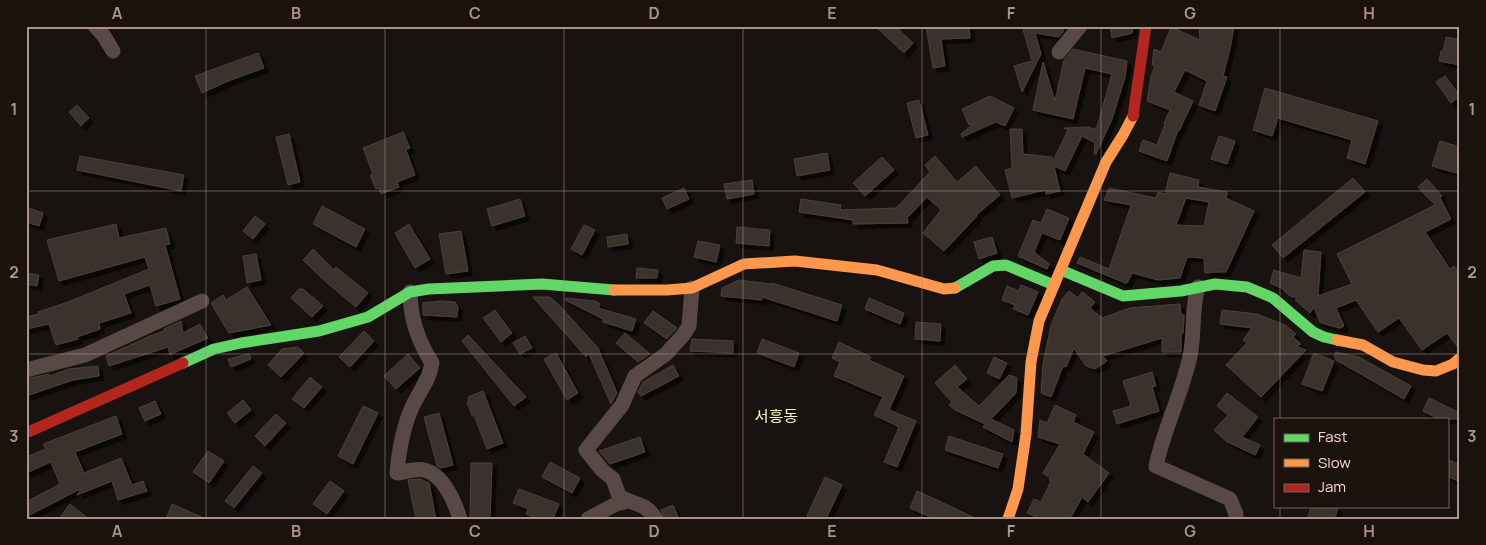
<svg xmlns="http://www.w3.org/2000/svg" width="1486" height="545" font-family="Manrope,'Noto Sans KR',sans-serif">
  <defs>
    <filter id="shadow"><feDropShadow dx="4.5" dy="4.5" stdDeviation="0" flood-color="#0009"/></filter>
  </defs>
  <rect width="100%" height="100%" fill="#181310"/>
  <path fill="#3b312e" stroke="#4c403a" fill-rule="evenodd" filter="url(#shadow)" d="M875,26H895L913,43L904,53Z
    M926,26H969L970,38L941,39L945,66L933,68Z
    M1022,26H1064L1063,32L1059,37L1035,33L1041,54L1022,92L1014,66L1032,61Z
    M1110,26H1133L1132,33L1112,38Z
    M1199,26H1234L1231,44L1223,76L1227,77L1215,111L1199,105L1207,81L1185,70L1174,92L1193,101L1179,131L1178,130L1167,161L1139,151L1143,140L1157,145L1165,124L1164,123L1170,110L1147,101L1151,76L1155,66L1152,65L1154,49L1161,52L1171,27L1200,40Z
    M1446,37L1460,40V65L1439,61L1441,51H1443Z
    M1073,49L1127,61L1125,77L1112,119L1096,154H1094L1095,143L1082,136L1065,171L1054,166L1060,191L1046,194L1045,190L1012,198L1005,170L1012,168L1010,129H1022L1023,154L1052,157L1053,161L1068,130L1064,128L1089,127L1094,129L1097,127L1112,74L1085,68L1073,119L1033,110L1043,62L1055,101L1064,60Z
    M258,53L264,68L228,81L202,93L195,76Z
    M1445,76L1460,96L1451,103L1436,82Z
    M1265,88L1378,121L1365,164L1347,158L1352,140L1278,118L1272,136L1253,130Z
    M990,96L1014,108L1005,126L996,122L962,137L961,134L973,124L969,125L962,109Z
    M919,100L928,135L916,138L907,103Z
    M77,105L89,118L81,126L69,112Z
    M403,132L410,148L406,150L415,175L397,182L399,187L381,194L379,188L376,189L370,175L373,174L363,148Z
    M289,134L300,182L288,185L276,137Z
    M1219,136L1235,141L1227,164L1211,159Z
    M1440,141L1460,147V174L1432,166Z
    M827,153L830,170L797,176L794,159Z
    M80,156L184,175L181,191L77,170Z
    M935,156L957,182L976,166L1000,195L976,215L977,216L944,251L923,233L941,210L927,197L907,218L908,223L853,224V220L799,212L801,199L841,205L840,210L896,208L930,172L925,165Z
    M882,157L894,170L865,196L853,183Z
    M1170,173L1199,180L1198,187L1227,192L1226,198L1254,211L1226,272H1216L1205,273L1204,258L1187,257L1180,278L1158,280L1132,273L1127,283H1125L1077,263L1080,257L1109,269L1131,205L1104,200L1109,188L1156,198L1158,192L1165,194ZM1186,198L1209,202L1204,226L1176,225Z
    M1353,178L1365,192L1283,258L1272,245Z
    M1427,179L1442,196L1440,198L1451,219L1425,232L1450,269L1454,266L1460,273V346H1457L1447,333L1422,350L1399,318L1378,332L1356,300L1336,308L1344,326L1340,328L1328,325L1320,322L1314,307L1310,313L1295,300L1297,298L1290,296L1281,288L1270,283L1274,270L1301,278L1304,250L1321,252L1318,296L1352,284L1337,254L1435,205L1418,187Z
    M752,180L754,194L727,199L724,184Z
    M684,188L689,199L667,209L662,198Z
    M520,199L525,216L492,226L487,209Z
    M322,206L365,229L356,247L313,224Z
    M26,207L43,213L39,226L26,222Z
    M1047,209L1069,218L1060,240L1042,233L1034,252L1049,264L1047,269L1018,256L1033,220L1041,223Z
    M255,216L265,224L253,239L243,231Z
    M116,224L119,238L166,228L170,244L165,245L180,299L156,306L150,285L124,294L131,313L99,323L100,329L77,337L78,339L56,345L49,324L26,329V317L39,314L38,312L68,302L149,269L145,257L59,281L47,240Z
    M409,224L430,259L415,268L395,233Z
    M584,225L595,230L582,255L571,249Z
    M737,227L770,230L769,246L736,243Z
    M461,231L468,271L446,274L439,234Z
    M627,234L628,244L608,247L607,237Z
    M992,237L997,253L979,259L974,242Z
    M698,241L720,245L716,262L694,257Z
    M313,249L334,270L336,267L368,293L356,307L327,283L303,260Z
    M256,254L261,280L247,283L243,256Z
    M637,268L658,270L657,278H636Z
    M26,273L39,275L37,286L26,284Z
    M739,280L771,284L772,283L842,305L837,321L762,297V300L721,296L722,288Z
    M1021,285L1038,292L1028,315L1013,309L1015,305L1002,300L1007,286L1019,291Z
    M247,287L271,325L229,333L211,303L223,295L226,300Z
    M299,289H303L323,306L312,317L291,298Z
    M1069,291L1078,298L1082,292L1085,294L1095,302L1090,308L1102,318L1130,308L1180,304L1181,315H1184V318L1183,333H1181V352H1162V338L1103,356L1107,361L1095,369L1086,366L1074,348L1066,367L1063,366L1051,397L1041,393L1043,364L1051,325L1062,299Z
    M533,297H550L561,307L598,348L617,393L611,404L589,354L586,357Z
    M566,298L595,301L600,304L598,308L636,319L632,331L603,322V319L565,300Z
    M869,298L904,313L900,324L865,309Z
    M441,301L455,302L458,307L457,317L423,315V303Z
    M495,310L512,333L501,342L483,318Z
    M1222,310L1257,314L1285,325L1296,334L1293,337L1301,344L1296,346L1306,350L1261,397L1226,365L1247,343L1243,340L1252,328L1220,324Z
    M653,311L677,328L667,339L644,323Z
    M181,321L183,333L200,324L208,338L171,354L170,355L168,347L109,366L106,356L150,336L164,331V329Z
    M916,322L941,324L940,341L915,339Z
    M364,331L374,341L350,367L339,357Z
    M625,333L650,354L638,362L616,343Z
    M468,335L526,397L514,406L462,341Z
    M525,336L532,348L520,354L513,343Z
    M692,339L733,341V353L690,351Z
    M762,339L799,353L794,367L757,353Z
    M839,342L871,357L869,360L904,376L889,410L916,421L897,467L884,462L899,427L874,415L883,397L834,376L840,362L832,358Z
    M298,347L304,353L281,377L268,365L282,349Z
    M1336,352L1359,357L1411,386L1404,399L1336,360L1334,355Z
    M556,353L578,393L567,400L544,359Z
    M1314,353L1334,361L1322,391L1302,384Z
    M249,354L251,359L231,367L228,359Z
    M408,354L420,368L396,389L384,376Z
    M994,357L1007,363L999,379L987,373Z
    M673,365L679,376L641,396L638,392L643,382Z
    M955,365L967,379L957,387L979,406L1009,375L1017,378L1016,393L991,419L1014,430L1012,442L983,427L985,424L955,410L949,405L952,402L935,383Z
    M98,366L99,376L73,380L26,396V379L49,374L50,376L69,369Z
    M1152,372L1156,386L1152,387L1159,411L1117,424L1113,411L1131,406L1123,381Z
    M310,377L322,387L304,408L292,399Z
    M483,391L503,443L487,449L474,415L472,416L467,402L469,401L468,397Z
    M1227,393L1258,417L1242,437L1260,445L1255,455L1226,441L1214,430L1228,415L1217,406Z
    M1429,398L1460,413V419H1439L1423,411Z
    M243,400L251,410L235,423L227,413Z
    M155,401L161,414L145,421L139,408Z
    M1055,405L1076,415L1073,422L1094,432L1083,454L1109,473L1088,502L1082,497L1070,519H1040L1027,513L1034,499L1041,502L1051,481L1049,480L1050,478L1043,473L1060,444L1038,437L1040,420L1047,423Z
    M363,406L378,413L353,464L338,456Z
    M439,413L453,465L441,468L437,466L424,417Z
    M276,414L286,423L265,446L255,436Z
    M116,416L122,434L75,452L84,473L121,458L132,485L143,481L147,491L118,500L112,481L77,495L82,488L26,517V502L60,484L51,462L26,473V457L46,449L43,444Z
    M949,436L1003,454L998,468L945,450Z
    M640,437L645,452L610,464L599,451Z
    M208,451L224,461L209,483L193,472Z
    M1447,459L1460,465V482L1447,476Z
    M550,462L580,478L572,493L542,477Z
    M471,463H492L490,519H470Z
    M253,466L262,473L234,508L225,501Z
    M825,477L842,485L826,519H813L807,516Z
    M420,479L429,483L436,519H416L408,480Z
    M330,481L344,491L327,514L313,504Z
    M519,489L559,504L553,519H538L526,514L528,509L513,503Z
    M917,491L939,501L977,519H935L910,508Z
    M70,504L89,519H59Z
    M172,504L206,519H166Z
    M673,505L679,519H665L661,510Z
    M1311,506H1338L1335,519H1313L1308,517Z"/>
  <g fill="none" stroke-linecap="round" stroke-linejoin="round">
    <path stroke="#594946" stroke-width="15" d="M95,26L104,36L113,51
      M1059,52L1080,26
      M1198,287C1191,310 1195,333 1190,356C1182,394 1164,428 1156,466L1230,499L1236,514V519
      M410,292C410,318 418,341 432,363C430,378 420,391 413,405C403,426 399,450 397,473C406,472 416,468 424,470C443,474 455,502 460,519
      M26,370L85,355L202,301
      M588,519L616,504L628,501
      M656,519C644,501 635,506 619,496L613,479L602,470L586,450L622,405L635,376L666,354L684,334L689,326L692,288"/>
    <path stroke="#63d668" stroke-width="11" d="M1061,270L1123,296L1181,291L1215,284L1247,287L1273,298L1313,332L1324,337L1337,340
      M955,288L993,266L1006,265L1054,285
      M183,363L214,349L241,343L319,331L368,317L410,292L429,289L542,284L614,290"/>
    <path stroke="#ff974d" stroke-width="11" d="M614,290H667L692,288L744,264L795,261L877,270L944,289L955,288
      M1337,340L1363,345L1393,362L1423,370L1436,371L1453,364L1460,358
      M1008,519L1018,489L1026,434L1031,362L1039,321L1106,162L1123,135L1133,116"/>
    <path stroke="#b3261e" stroke-width="11" d="M1133,116L1146,26
      M26,433L183,363"/>
  </g>
  <path fill="none" stroke="#ac928a" stroke-width="1" stroke-opacity="0.55" d="M206,26V519M385,26V519M564,26V519M743,26V519M922,26V519M1101,26V519M1280,26V419M26,191H1460M26,354H1460M1280,506V519"/>
  <g text-anchor="middle" stroke-width="4" stroke-linejoin="round" paint-order="stroke">
    <g font-size="16" fill="#e5fbce" stroke="#1c120d">
      <text x="776" y="422">서흥동</text>
    </g>
  </g>
  <rect width="1486" height="545" fill="none" stroke="#1c120d" stroke-width="55"/>
  <rect x="1274" y="418" width="175" height="90" fill="#1c120d" stroke="#756159"/>
  <rect x="1284" y="434" width="25" height="8" fill="#63d668" stroke="#756159"/>
  <text x="1318" y="442" font-size="15" fill="#fbd7cc">Fast</text>
  <rect x="1284" y="459" width="25" height="8" fill="#ff974d" stroke="#756159"/>
  <text x="1318" y="468" font-size="15" fill="#fbd7cc">Slow</text>
  <rect x="1284" y="484" width="25" height="8" fill="#b3261e" stroke="#756159"/>
  <text x="1318" y="492" font-size="15" fill="#fbd7cc">Jam</text>
  <rect x="28" y="28" width="1430" height="490" fill="none" stroke="#ac928a" stroke-width="2"/>
  <g font-size="16" text-anchor="middle" font-weight="bold" fill="#ac928a">
    <text x="117" y="19">A</text>
    <text x="296" y="19">B</text>
    <text x="475" y="19">C</text>
    <text x="654" y="19">D</text>
    <text x="832" y="19">E</text>
    <text x="1011" y="19">F</text>
    <text x="1190" y="19">G</text>
    <text x="1369" y="19">H</text>
    <text x="14" y="115">1</text>
    <text x="1472" y="115">1</text>
    <text x="14" y="278">2</text>
    <text x="1472" y="278">2</text>
    <text x="14" y="442">3</text>
    <text x="1472" y="442">3</text>
    <text x="117" y="537">A</text>
    <text x="296" y="537">B</text>
    <text x="475" y="537">C</text>
    <text x="654" y="537">D</text>
    <text x="832" y="537">E</text>
    <text x="1011" y="537">F</text>
    <text x="1190" y="537">G</text>
    <text x="1369" y="537">H</text>
  </g>
</svg>
